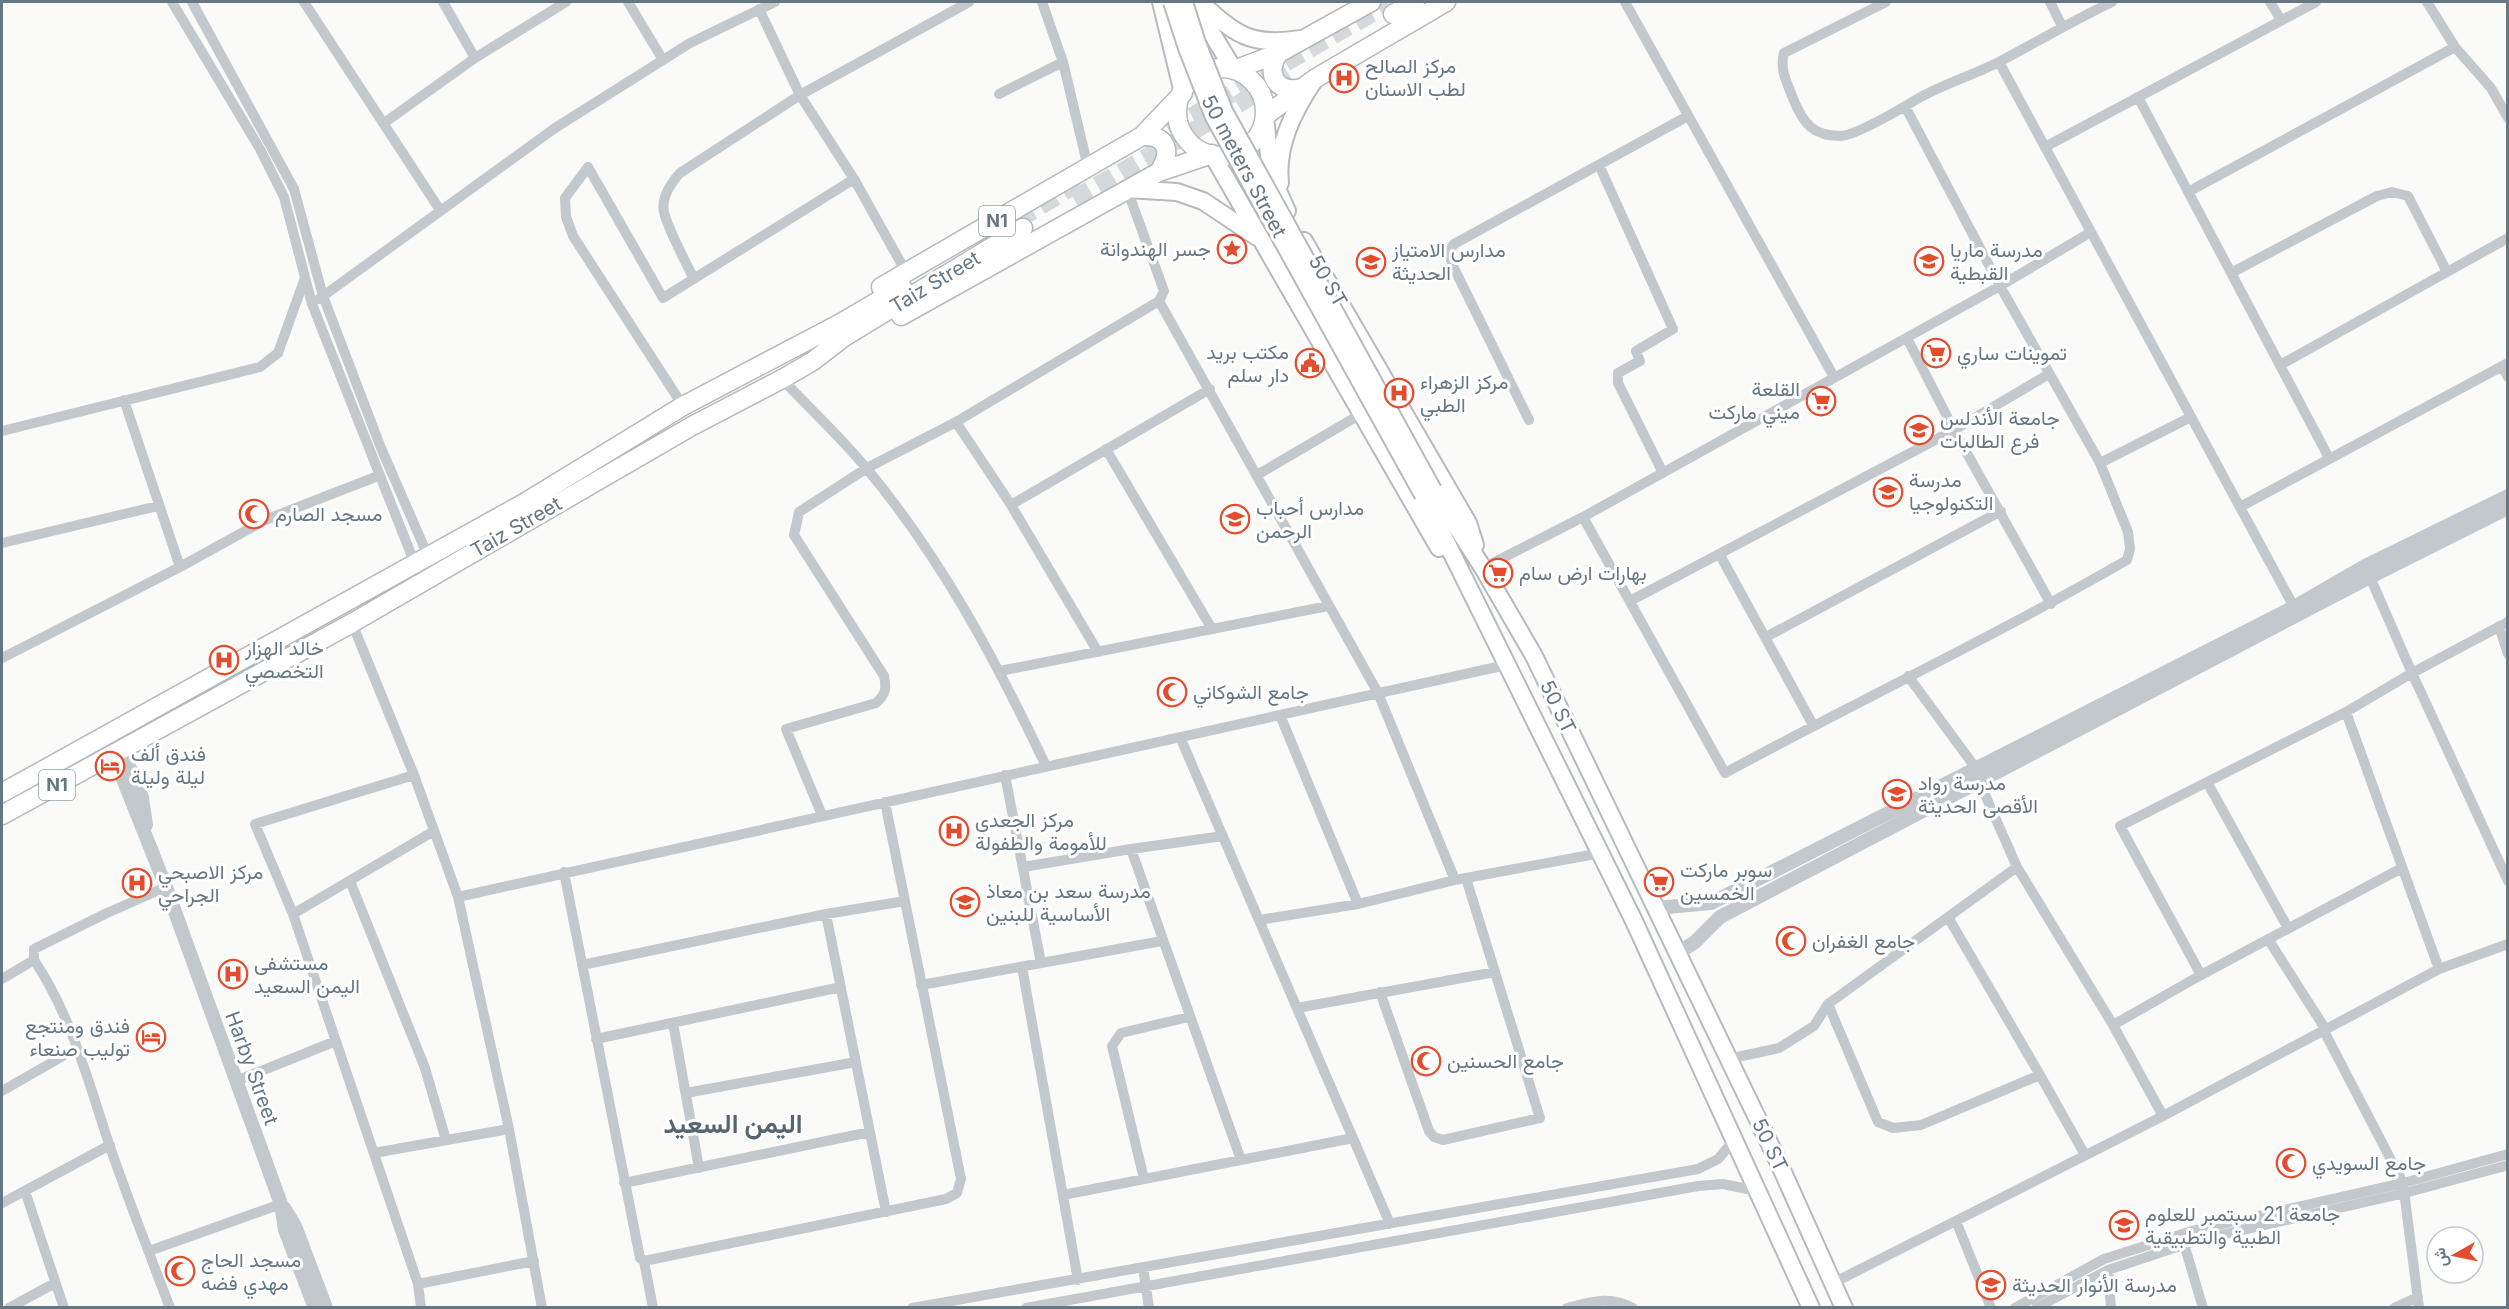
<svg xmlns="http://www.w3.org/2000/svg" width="2509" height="1309" font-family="Inter,Vazirmatn,sans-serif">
  <rect width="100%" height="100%" fill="#fafaf8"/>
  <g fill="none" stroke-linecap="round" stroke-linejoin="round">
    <path stroke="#d5d9db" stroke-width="18" stroke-dasharray="18 9" stroke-linecap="butt" d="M1145,143L1388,4
      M1074,199L1221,115L1288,73
      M1017,220L1085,179"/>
    <g stroke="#b5babe" stroke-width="20">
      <path id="primary" d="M1161,2L1183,93
        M1200,2C1235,34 1250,47 1300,39
        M1198,5L1208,27L1234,70
        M1265,116L1271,175L1287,211
        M1212,154L1439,548
        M1280,183C1276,146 1293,112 1313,82
        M1127,189L1177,192L1203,201L1257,237
        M1304,241L1468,523L1475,545
        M1433,490L1483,568L1534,656L1778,1161L1844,1308
        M1423,495L1634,921L1811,1308"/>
    </g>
    <g stroke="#b4b9bd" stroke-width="21">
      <path id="trunk" d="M1393,14L1415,2
        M1279,53C1264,74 1277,94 1302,88
        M1177 112a44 44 0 1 1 88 0a44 44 0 1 1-88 0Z
        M1234,70L1279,53L1371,2
        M1265,116L1316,78L1446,2
        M1142,136C1168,135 1172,152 1159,172
        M881,287L1142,136L1183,93
        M901,316L1159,172L1212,154
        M2,793L526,502L683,406L839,324L902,287
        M2,815L352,623L692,426L782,379L813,361L844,337L1023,228"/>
    </g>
    <path stroke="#c3c8cc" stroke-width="10" d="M172,2L260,149L284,197L312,304L415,564
      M192,2L294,189L323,296L381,448L428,556
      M304,2L440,210
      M628,2L663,60
      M1625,2L1834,377
      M1886,2L1784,53C1779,70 1788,84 1794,101C1804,124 1813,136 1841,136C1857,135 1904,107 1919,98C1944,84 1973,75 1999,62C2037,42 2074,20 2112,2
      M2050,2L2062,26
      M2270,2L2281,20
      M759,9L800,95L854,179L906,272
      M2455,47L2491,88L2508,118
      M475,58L566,2
      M1063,62L1086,159L1091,166
      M1999,62L2294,607
      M999,94L1063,62L1042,2
      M2138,97L2329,458
      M384,123L475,58L443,2
      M2045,147L2316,2
      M1599,165L1673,329L1636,351L1640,361L1618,373V383L1663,473
      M2188,192L2455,47L2427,2
      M2447,272L2508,238
      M2231,273L2377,196L2392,192L2408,196L2447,272L2280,365
      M694,279C686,263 667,227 664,212C661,197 671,183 680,173L800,95L969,2
      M319,299L555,128L690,43L775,2
      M1159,301L1378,693L1455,880
      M1907,338L1954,430L2051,604
      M2502,366L2508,377
      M782,379C810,409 841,437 867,469C942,559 996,661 1046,766
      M124,400L180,567
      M683,406L573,236L566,217L565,198L588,167L663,298L854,179
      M1529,420L1452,264C1450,257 1449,250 1454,244L1688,116
      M956,422L1011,505L1098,652
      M2,431L260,367L278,353L305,278
      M1106,449L1212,629
      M2100,463L2191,417
      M1257,475L1361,414
      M1011,505L1210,389
      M2240,507L2508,363
      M1583,517L1725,773C1858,701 1995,636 2127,560L2130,549L2128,532L2100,463L2000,286L1906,108
      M2,543L158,506
      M1720,555L1813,725
      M1483,568L1583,517L2000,286L2091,232
      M2370,577L2412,673L2508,881
      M1630,601L1954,430L2049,374
      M352,623L414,775L458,897L509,1129L542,1308
      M2499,626L2508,654
      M1766,637L2001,511
      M2,658L180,567L265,520L378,476
      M1000,671L1328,606
      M1908,676L1975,767
      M2346,712L2439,969
      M1280,715L1358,904
      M1180,737L1390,1224
      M414,775L255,824L293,914L418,1284L534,1261
      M1005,775L1041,963
      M1979,781L2017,867L2113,1025L2163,1116
      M2207,782L2288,928
      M822,815L786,729L876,703C885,695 887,689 884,676L794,535L799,512L867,468L956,422L1159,301L1164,291L1127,189
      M1131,849L1241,1160
      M1023,867L1131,849L1223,836
      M564,872L640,1258L644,1261L946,1199L957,1193L961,1179L885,802
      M350,881L425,1068L446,1140
      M458,897L1506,665
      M293,914L434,831
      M826,914L886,1212
      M1948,917L2040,1075
      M1259,920L1358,904L1455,880L1601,853
      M2268,939L2326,1030
      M34,960V949L107,913L166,887
      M582,965L826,914L905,901
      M1022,967L1078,1280
      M2201,975L2120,826L2346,712L2412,673L2508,622
      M2,979L34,960C70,1013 88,1080 108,1141C127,1197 149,1252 170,1308
      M921,985L1162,941
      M1380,992L1429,1131L1434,1137L1443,1140L1540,1118L1466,878
      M1828,1004L1878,1122L1893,1128L1921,1125L2040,1075L2085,1155
      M1297,1008L1495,972
      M673,1023L699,1168
      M2113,1025L2201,975L2402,868
      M2324,1031L2403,1183L2419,1308
      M596,1039L841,987
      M1728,1059L1779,1048L1814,1026L1828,1004L2017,867
      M236,1081L336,1041
      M2,1091L77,1048
      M686,1093L856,1062
      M374,1153L509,1129
      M1144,1179L1112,1046L1121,1033L1189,1017
      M624,1183L870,1132
      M25,1191L64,1308
      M1063,1195L1353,1138
      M2,1203L110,1145
      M1956,1221L1991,1308
      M2184,1244L2203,1308
      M149,1251L281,1204
      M644,1261L653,1308
      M1143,1267L1149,1308
      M2108,1270L2111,1308
      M1833,1283L2163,1116L2439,969L2508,944
      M418,1284L421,1308
      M9,1308L55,1283
      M912,1308L1698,1169L1718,1159L1735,1139
      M1026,1308L1698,1186L1723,1184L1757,1191
      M1567,1308C1591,1302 1610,1295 1633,1308
      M2015,1308L2104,1259L2192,1231L2403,1183L2508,1154
      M2036,1308L2108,1270L2195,1241L2405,1193L2508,1165
      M2394,1308L2418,1297"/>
    <path stroke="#c3c8cc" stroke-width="14" d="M122,749L142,798L146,825
      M113,754L166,887L281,1204L285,1230L315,1308
      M1656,908L1711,903L2294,607L2365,566L2508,496
      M1678,953L1695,942L1720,917L2370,577L2508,508
      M284,1208L295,1226L326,1308"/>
    <use href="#primary" stroke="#fff" stroke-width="16"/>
    <use href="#trunk" stroke="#fff" stroke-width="18"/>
    <g stroke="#b5babe" stroke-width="20" stroke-linecap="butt">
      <path id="primary-bridge" d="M1172,2L1187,48L1214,117L1423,495
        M1184,2L1197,43L1224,111L1433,490"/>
    </g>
    <use href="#primary-bridge" stroke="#fff" stroke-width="16"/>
  </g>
  <defs>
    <g id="hospital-ring" transform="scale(1.5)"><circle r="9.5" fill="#fff" stroke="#e34d2e" stroke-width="1.5"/><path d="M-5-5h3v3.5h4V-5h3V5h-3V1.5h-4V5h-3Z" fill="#e34d2e"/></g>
    <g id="sight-ring" transform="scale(1.5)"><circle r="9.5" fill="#fff" stroke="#e34d2e" stroke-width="1.5"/><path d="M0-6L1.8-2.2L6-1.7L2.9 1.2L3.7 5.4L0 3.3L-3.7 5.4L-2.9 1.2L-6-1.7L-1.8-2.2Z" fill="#e34d2e"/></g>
    <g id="school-ring" transform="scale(1.5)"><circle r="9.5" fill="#fff" stroke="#e34d2e" stroke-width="1.5"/><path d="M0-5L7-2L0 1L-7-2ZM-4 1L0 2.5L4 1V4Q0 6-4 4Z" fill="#e34d2e"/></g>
    <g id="supermarket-ring" transform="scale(1.5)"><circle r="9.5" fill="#fff" stroke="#e34d2e" stroke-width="1.5"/><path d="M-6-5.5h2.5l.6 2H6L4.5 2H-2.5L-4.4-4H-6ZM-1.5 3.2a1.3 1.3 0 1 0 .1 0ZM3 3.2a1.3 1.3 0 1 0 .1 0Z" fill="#e34d2e"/></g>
    <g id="civic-ring" transform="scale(1.5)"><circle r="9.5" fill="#fff" stroke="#e34d2e" stroke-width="1.5"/><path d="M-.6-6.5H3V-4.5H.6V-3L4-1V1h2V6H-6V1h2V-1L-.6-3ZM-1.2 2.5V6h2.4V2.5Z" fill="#e34d2e"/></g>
    <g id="university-ring" transform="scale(1.5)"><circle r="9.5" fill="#fff" stroke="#e34d2e" stroke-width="1.5"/><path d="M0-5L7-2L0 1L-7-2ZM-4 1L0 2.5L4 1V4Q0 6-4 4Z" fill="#e34d2e"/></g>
    <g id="mosque-ring" transform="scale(1.5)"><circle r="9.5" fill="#fff" stroke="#e34d2e" stroke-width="1.5"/><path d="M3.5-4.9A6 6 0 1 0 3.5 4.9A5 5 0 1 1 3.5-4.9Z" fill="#e34d2e"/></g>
    <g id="hotel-ring" transform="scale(1.5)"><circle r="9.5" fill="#fff" stroke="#e34d2e" stroke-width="1.5"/><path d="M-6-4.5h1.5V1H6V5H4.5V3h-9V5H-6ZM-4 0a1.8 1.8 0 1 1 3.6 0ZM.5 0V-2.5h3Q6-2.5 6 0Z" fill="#e34d2e"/></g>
  </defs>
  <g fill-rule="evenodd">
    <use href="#hospital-ring" x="1344" y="78"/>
    <use href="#sight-ring" x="1232" y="249"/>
    <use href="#school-ring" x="1929" y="261"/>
    <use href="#school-ring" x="1371" y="262"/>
    <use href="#supermarket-ring" x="1936" y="353"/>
    <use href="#civic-ring" x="1310" y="363"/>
    <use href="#hospital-ring" x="1399" y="393"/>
    <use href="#supermarket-ring" x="1821" y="401"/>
    <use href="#university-ring" x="1919" y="430"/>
    <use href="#school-ring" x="1888" y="492"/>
    <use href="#mosque-ring" x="254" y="514"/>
    <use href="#school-ring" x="1235" y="519"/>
    <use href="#supermarket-ring" x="1498" y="573"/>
    <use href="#hospital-ring" x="224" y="660"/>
    <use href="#mosque-ring" x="1172" y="692"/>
    <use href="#hotel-ring" x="110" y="766"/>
    <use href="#school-ring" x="1897" y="794"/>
    <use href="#hospital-ring" x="954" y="831"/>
    <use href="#supermarket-ring" x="1659" y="882"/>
    <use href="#hospital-ring" x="137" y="883"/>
    <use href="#school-ring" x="965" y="902"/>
    <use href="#mosque-ring" x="1791" y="941"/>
    <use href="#hospital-ring" x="233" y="974"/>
    <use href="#hotel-ring" x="151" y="1037"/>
    <use href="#mosque-ring" x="1426" y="1061"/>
    <use href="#mosque-ring" x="2291" y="1163"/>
    <use href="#university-ring" x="2124" y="1225"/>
    <use href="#mosque-ring" x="180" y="1271"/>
    <use href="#school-ring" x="1991" y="1285"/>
  </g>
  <g text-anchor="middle" stroke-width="6" stroke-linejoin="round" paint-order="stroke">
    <g fill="#fff" stroke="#93a0a8" stroke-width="1.5">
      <rect x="979" y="206" width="36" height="30" rx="4.5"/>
      <rect x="39" y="770" width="36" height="30" rx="4.5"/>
    </g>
    <g font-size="18" font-weight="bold" fill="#657783">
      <text x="997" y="227">N1</text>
      <text x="57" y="791">N1</text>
    </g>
    <g font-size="20" fill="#657783" stroke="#fff" text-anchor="start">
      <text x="1365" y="73">مركز الصالح<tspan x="1365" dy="23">لطب الاسنان</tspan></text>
      <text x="1211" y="256" text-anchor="end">جسر الهندوانة</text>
      <text x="1392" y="257">مدارس الامتياز<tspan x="1392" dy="23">الحديثة</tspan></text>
      <text x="1950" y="257">مدرسة ماريا<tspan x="1950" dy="23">القبطية</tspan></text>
      <text x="1289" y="359" text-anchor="end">مكتب بريد<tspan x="1289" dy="23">دار سلم</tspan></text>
      <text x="1957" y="360">تموينات ساري</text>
      <text x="1420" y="389">مركز الزهراء<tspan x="1420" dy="23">الطبي</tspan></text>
      <text x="1800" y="396" text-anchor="end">القلعة<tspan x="1800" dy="23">ميني ماركت</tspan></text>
      <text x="1940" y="425">جامعة الأندلس<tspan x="1940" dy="23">فرع الطالبات</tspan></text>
      <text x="1909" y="487">مدرسة<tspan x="1909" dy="23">التكنولوجيا</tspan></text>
      <text x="1256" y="515">مدارس أحباب<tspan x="1256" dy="23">الرحمن</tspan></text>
      <text x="275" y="521">مسجد الصارم</text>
      <text x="1519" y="580">بهارات ارض سام</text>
      <text x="245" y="655">خالد الهزار<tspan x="245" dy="23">التخصصي</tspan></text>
      <text x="1193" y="699">جامع الشوكاني</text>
      <text x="131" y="761">فندق ألف<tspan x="131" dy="23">ليلة وليلة</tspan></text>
      <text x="1918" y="790">مدرسة رواد<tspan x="1918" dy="23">الأقصى الحديثة</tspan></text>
      <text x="975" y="827">مركز الجعدي<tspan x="975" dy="23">للأمومة والطفولة</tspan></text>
      <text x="1680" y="877">سوبر ماركت<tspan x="1680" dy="23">الخمسين</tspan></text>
      <text x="158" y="879">مركز الاصبحي<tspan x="158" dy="23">الجراحي</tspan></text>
      <text x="986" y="898">مدرسة سعد بن معاذ<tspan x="986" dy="23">الأساسية للبنين</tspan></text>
      <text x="1812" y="948">جامع الغفران</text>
      <text x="254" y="970">مستشفى<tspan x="254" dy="23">اليمن السعيد</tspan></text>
      <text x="130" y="1033" text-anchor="end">فندق ومنتجع<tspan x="130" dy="23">توليب صنعاء</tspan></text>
      <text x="1447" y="1068">جامع الحسنين</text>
      <text x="2312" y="1170">جامع السويدي</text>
      <text x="2145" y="1221">جامعة 21 سبتمبر للعلوم<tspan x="2145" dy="23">الطبية والتطبيقية</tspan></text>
      <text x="201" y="1267">مسجد الحاج<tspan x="201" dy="23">مهدي فضه</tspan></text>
      <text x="2012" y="1292">مدرسة الأنوار الحديثة</text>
    </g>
    <g font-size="20" fill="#657783" stroke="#fff">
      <text transform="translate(1244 166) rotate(62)" y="7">50 meters Street</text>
      <text transform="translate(1328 281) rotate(60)" y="7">50 ST</text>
      <text transform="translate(935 282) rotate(-31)" y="7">Taiz Street</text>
      <text transform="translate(516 527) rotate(-30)" y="7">Taiz Street</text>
      <text transform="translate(1558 707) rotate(64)" y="7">50 ST</text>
      <text transform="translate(252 1068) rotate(70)" y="7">Harby Street</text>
      <text transform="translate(1770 1145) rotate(64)" y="7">50 ST</text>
    </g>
    <g font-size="26" font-weight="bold" fill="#57656e" stroke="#fff">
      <text x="733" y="1133">اليمن السعيد</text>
    </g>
  </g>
  <rect width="2509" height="1309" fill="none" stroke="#657783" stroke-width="6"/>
  <g transform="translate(2455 1255) rotate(261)"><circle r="28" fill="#ffffff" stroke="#c1c9cd" stroke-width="1.5"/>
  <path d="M0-4.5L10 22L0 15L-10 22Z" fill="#e34d2e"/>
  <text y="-9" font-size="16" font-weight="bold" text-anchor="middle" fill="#657783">ش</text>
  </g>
</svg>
